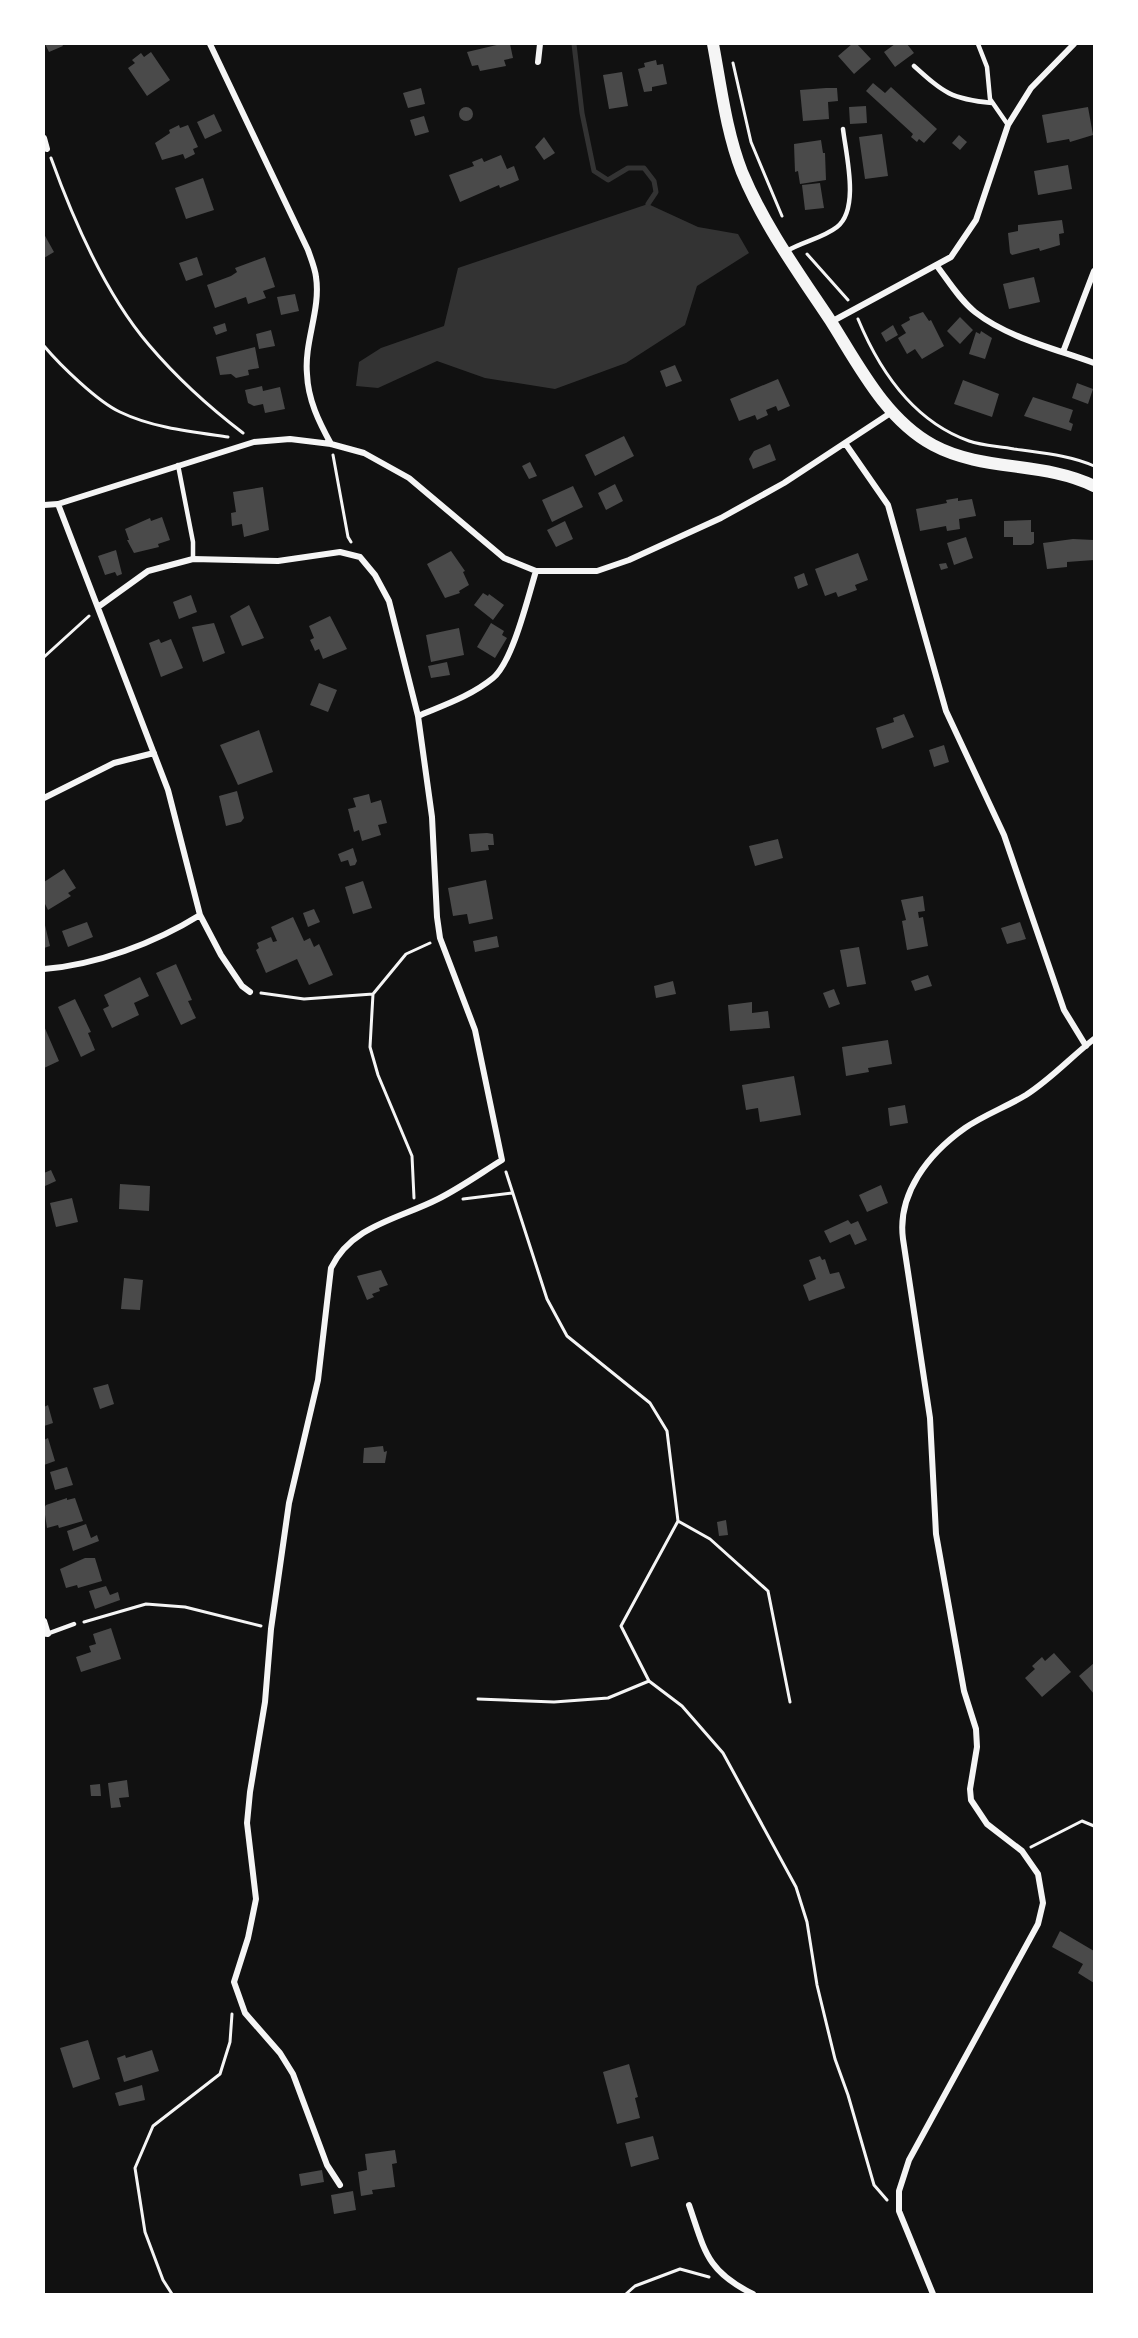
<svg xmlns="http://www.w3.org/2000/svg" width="1138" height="2338" font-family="Helvetica,sans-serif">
  <rect width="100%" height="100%" fill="#111"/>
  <path fill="#333" d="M648,204L698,227L738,234L749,253L697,286L685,325L626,363L555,389L485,378L437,361L378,388L356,386L359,362L381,348L444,326L458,268Z"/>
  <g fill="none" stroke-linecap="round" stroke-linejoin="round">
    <path stroke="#333" stroke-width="5" d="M574,44L582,113L594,171L608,180L628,168H644L654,181L656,192L648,204"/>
  </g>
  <path fill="#4a4a4a" d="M45,44H62L63,46L49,52Z
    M501,44H510L513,58L504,60L506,66L480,71L478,65L472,66L467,52Z
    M852,44H857L871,59L854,74L838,56Z
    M895,44H907L914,53L895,67L884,52Z
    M151,52L170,80L147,96L128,68L135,63L132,60L141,53L144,57Z
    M656,60L657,65L663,64L667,84L652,87V91L644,92L638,69L645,67L644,63Z
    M622,72L628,106L609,109L603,75Z
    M873,83L885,93L891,87L937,129L924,143L919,139L917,142L911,137L913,134L866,91Z
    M421,88L425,104L408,108L403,93Z
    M826,88H837L838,101L828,102L829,119L803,121L800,90Z
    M866,106L867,123L850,124L849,107Z
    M459 114a7 7 0 1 1 14 0a7 7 0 1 1-14 0Z
    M1088,107L1093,135L1070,142L1069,139L1047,143L1042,115Z
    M214,114L222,131L205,139L197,122Z
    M424,116L429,132L415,136L410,120Z
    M179,125L180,128L188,125L198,147L193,149L195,154L185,159L183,154L162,160L155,143L170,133L169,130Z
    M882,134L888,176L865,179L859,137Z
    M959,135L967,142L960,150L952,143Z
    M544,137L555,153L544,160L535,147Z
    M821,140L823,153H825L826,180L800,184L798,171L795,172L794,144Z
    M501,155L507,169L514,166L519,180L500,188L499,185L460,202L449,175L474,166L472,162L482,158L484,162Z
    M1068,165L1072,189L1038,195L1034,171Z
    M203,178L214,210L186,219L175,188Z
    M820,183L824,208L805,210L802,185Z
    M1062,220L1064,233L1059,234L1060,245L1040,251L1039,248L1012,255L1010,253L1008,233L1018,231V225Z
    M44,234L54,252L44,258Z
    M197,257L203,275L186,281L179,263Z
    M265,257L275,287L263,291L266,298L248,304L246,297L215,308L207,285L231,276L237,272L235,268Z
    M1034,277L1040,302L1009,309L1003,284Z
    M295,294L299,311L281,315L277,297Z
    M923,312L929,321L931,320L944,346L922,359L915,349L907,354L898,338L906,333L901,325L910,320L909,317Z
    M960,317L973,330L960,344L947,331Z
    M225,323L227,331L216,335L213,327Z
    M893,325L898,335L886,342L881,333Z
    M271,330L275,346L259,349L256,334Z
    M981,331L992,338L985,359L969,354L976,332L980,334Z
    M255,347L259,368L248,370L249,375L236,378L231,374L220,375L216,357Z
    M675,365L682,381L666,387L660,371Z
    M778,379L790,406L778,411L776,406L766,410L768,415L757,420L755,415L739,421L730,399Z
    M963,380L999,394L992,417L954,404Z
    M1077,383L1093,389L1088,404L1072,398Z
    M262,386L263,391L280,387L285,409L265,413L263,404L254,406L248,403L245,390Z
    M1033,397L1073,410L1069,422L1073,424L1071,431L1024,416Z
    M624,436L634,456L595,476L585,455Z
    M770,444L776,460L753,469L749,459L754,451Z
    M530,462L537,476L529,479L522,466Z
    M615,484L623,501L606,510L598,493Z
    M573,486L583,507L552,522L542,500Z
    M263,487L269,530L244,537L242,524L232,526L231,513L236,512L233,492Z
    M958,498V501L972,499L976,516L959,519L960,529L947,531L946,526L920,531L916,509L947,503L946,500Z
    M162,517L170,540L158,544L159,547L134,553L127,540H129L125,529L150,518L151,521Z
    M1031,520V532H1034V543L1031,545H1013V537H1004V521Z
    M565,521L573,539L556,547L547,530Z
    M966,537L973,558L954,565L947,543Z
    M1073,539L1094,540V560L1067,562V567L1047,569L1043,543Z
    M116,550L122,574L117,576L115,572L105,575L98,556Z
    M451,551L465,571L463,572L469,585L459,591L460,593L445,598L427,564Z
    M858,553L868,580L855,585L857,590L838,597L836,592L825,596L815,569Z
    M946,563L948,568L941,570L939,564Z
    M804,573L808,585L798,589L794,577Z
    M483,593L488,596L489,594L504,605L493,620L474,605Z
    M191,595L197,612L179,619L173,602Z
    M249,605L264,638L242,646L230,616Z
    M330,616L347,649L323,659L319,649L315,651L310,640L314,638L309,626Z
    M214,623L225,653L203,662L192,627Z
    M491,623L504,631L502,635L507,638L495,658L477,647Z
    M459,628L464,655L431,662L426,635Z
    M159,639L161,643L171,639L183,668L161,677L149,643Z
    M447,662L450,675L431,678L428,666Z
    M319,683L337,690L328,712L310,705Z
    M904,714L914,737L882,749L876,728L894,722L893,718Z
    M259,730L273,772L238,785L220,745Z
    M944,745L949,762L934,767L929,750Z
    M237,791L244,818L241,822L226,826L219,796Z
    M369,794L371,803L381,800L387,823L378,825L381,835L362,841L359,830L354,832L348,809L356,807L353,798Z
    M487,833L493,834L494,845H488L489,850L471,852L469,834Z
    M778,839L783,858L755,866L749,846Z
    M353,848L357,861L355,865L350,866L348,860L341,862L338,854Z
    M64,869L76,888L68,893L71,896L48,910L44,902V882Z
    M486,880L493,919L469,924L467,914L453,916L448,888Z
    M363,881L372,908L353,914L345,887Z
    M923,896L925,911L918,912L919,918L923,917L928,946L907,950L902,921L906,920L901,900Z
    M314,909L320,922L308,927L303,913Z
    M293,917L304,941L310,938L314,947L319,944L333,975L309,985L297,959L266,973L256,950L259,948L257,943L271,937L273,942L277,941L271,927Z
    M44,921L50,946L44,948Z
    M87,922L93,937L68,947L62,931Z
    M1020,922L1026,939L1007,944L1001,928Z
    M497,936L499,947L475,952L473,941Z
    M859,947L866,984L847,987L840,950Z
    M176,964L192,1000L188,1001L196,1018L181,1025L156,973Z
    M928,975L932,986L915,991L911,981Z
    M140,977L149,996L134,1003L139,1015L112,1028L103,1009L109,1006L104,995Z
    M673,981L676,994L656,998L654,986Z
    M834,989L840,1004L829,1008L823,993Z
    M75,999L91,1032L88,1033L95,1050L81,1057L58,1007Z
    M752,1002V1013L768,1011L770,1028L730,1031L728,1005Z
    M44,1026L59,1061L44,1068Z
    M888,1040L892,1064L868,1068L869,1072L846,1076L842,1047Z
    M794,1076L801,1115L760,1122L758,1108L746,1110L742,1085Z
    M905,1105L908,1123L890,1126L888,1108Z
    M51,1170L56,1181L45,1186L44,1173Z
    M120,1184L150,1186L149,1211L119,1209Z
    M881,1185L888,1203L867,1212L859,1195Z
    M72,1198L78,1222L56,1227L50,1203Z
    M848,1220L851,1224L858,1221L867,1240L855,1245L850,1234L830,1243L824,1231Z
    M820,1256L822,1260L825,1259L830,1274L839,1272L845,1288L809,1301L803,1285L816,1279L809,1260Z
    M381,1270L388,1285L379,1288L380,1291L372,1294L374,1297L367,1300L357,1276Z
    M124,1278L143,1280L140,1310L121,1309Z
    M108,1384L114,1404L100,1409L93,1388Z
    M48,1405L53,1423L44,1426V1407Z
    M48,1438L55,1461L44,1465V1440Z
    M383,1446L384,1452L387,1451L385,1463H363L364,1448Z
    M67,1467L73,1485L55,1490L50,1472Z
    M67,1498V1500L75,1498L83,1521L59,1528L58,1525L47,1528L44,1508L46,1505Z
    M726,1520L728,1535L719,1536L717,1522Z
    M86,1524L91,1538L97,1535L99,1541L73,1551L67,1531Z
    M85,1558H95L102,1581L78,1588L77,1585L66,1588L60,1569Z
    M106,1586L110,1595L118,1592L120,1600L95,1609L89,1591Z
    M111,1628L121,1659L81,1672L76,1657L91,1652L89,1646L96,1644L93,1634Z
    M1054,1653L1071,1672L1042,1697L1025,1678L1035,1669L1032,1666L1042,1657L1045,1661Z
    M1094,1663V1694L1079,1676Z
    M127,1780L129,1797L119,1798L121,1807L111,1808L108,1783Z
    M100,1784L101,1796H91L90,1785Z
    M1060,1931L1094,1951V1983L1078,1973L1083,1964L1052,1947Z
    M88,2040L100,2079L73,2088L60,2048Z
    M152,2050L159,2071L124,2082L117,2058L125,2055L126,2058Z
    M629,2064L638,2097L635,2098L640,2118L617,2124L603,2072Z
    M142,2085L145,2100L119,2106L115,2093Z
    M653,2136L659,2159L631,2167L625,2143Z
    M395,2150L397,2163L392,2164L395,2187L372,2190L373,2194L361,2196L358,2172L367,2170L365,2154Z
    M322,2170L324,2182L301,2186L299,2174Z
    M353,2191L356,2210L334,2214L331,2195Z"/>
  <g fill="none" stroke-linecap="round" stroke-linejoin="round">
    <path stroke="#f5f5f5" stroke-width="3" d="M733,63L751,142L782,216
      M51,158C73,219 106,295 149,345C177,378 209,407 243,433
      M807,254L848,300
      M858,319C880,372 913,421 969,441C983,446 1000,446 1014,449C1041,453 1069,455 1094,466
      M44,346C60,365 98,402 120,412C153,428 193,432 228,437
      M333,455L348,537L351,542
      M44,657L89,616
      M261,993L304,999L373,994
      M506,1172L547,1299L567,1336L650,1403L667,1431L678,1521L621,1626L649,1681L682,1706L723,1753L796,1887L807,1922L817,1985L835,2059L848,2095L874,2185L887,2200
      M414,1198L412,1156L378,1075L370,1047L373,994L406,954L430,943
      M463,1199L512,1193
      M678,1521L710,1539L768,1591L790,1702
      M84,1622L146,1604L185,1607L261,1626
      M478,1699L554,1702L608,1698L649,1681
      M1031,1847L1082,1821L1094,1826
      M172,2294L163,2280L145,2232L135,2168L153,2126L220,2074L230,2042L232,2014
      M626,2294L635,2286L680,2269L709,2277"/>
    <path stroke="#f5f5f5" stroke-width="4.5" d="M978,44L987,67L990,99L1008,125
      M914,66C944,93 951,99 992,103
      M787,251C802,242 823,238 837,227C860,209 846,155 843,129
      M178,465L193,542V559
      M44,1635L74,1624"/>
    <path stroke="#f5f5f5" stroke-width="6" d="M210,44L308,250C311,259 315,268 316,277C321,309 304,342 307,374C308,400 319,422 331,444
      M538,62L540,44
      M44,138L47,149
      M937,266C949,282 960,300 975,312C1008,338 1056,349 1094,363
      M831,322L951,257L976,220L1008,125L1031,88L1074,44
      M1063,352L1094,271
      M845,443L888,505L946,711L1004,835L1064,1010L1086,1046
      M58,504L168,790L200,915L221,955L242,986L250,992
      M44,505L58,504L254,442L290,439L331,444L364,453L409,478L504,558L536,571H597L629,560L721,518L784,483L892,412
      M98,607L148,571L193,559L278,561L340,552L360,557L375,575L389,601L418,716L432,817L437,917L440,938L475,1030L502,1160C481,1173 460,1188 438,1199C399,1219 352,1225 331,1268L318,1380L289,1503L271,1629L265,1702L250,1792L247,1823L256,1899L248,1938L234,1982L245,2013L280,2053L293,2074L327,2165L340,2185
      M418,716C444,705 471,696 493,678C513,661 528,597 536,571
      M44,798L114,763L154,753
      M44,969C96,965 155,943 200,915
      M44,1621L48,1634
      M689,2205C705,2251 706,2271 753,2294
      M933,2294L899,2211V2191L909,2160L1038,1924L1043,1903L1038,1874L1022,1851L987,1824L971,1800L970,1789L977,1747L976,1729L964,1691L936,1534L930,1418L903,1239C897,1194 928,1154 965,1128C984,1115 1006,1107 1026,1095C1051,1079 1071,1057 1094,1039"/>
    <path stroke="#f5f5f5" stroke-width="12" d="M713,44C721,86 726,131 742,172C764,225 798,272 830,320C858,364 885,419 933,445C983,472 1043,461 1094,486"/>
  </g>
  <rect width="1138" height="2338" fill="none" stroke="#ffffff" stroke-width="90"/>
</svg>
